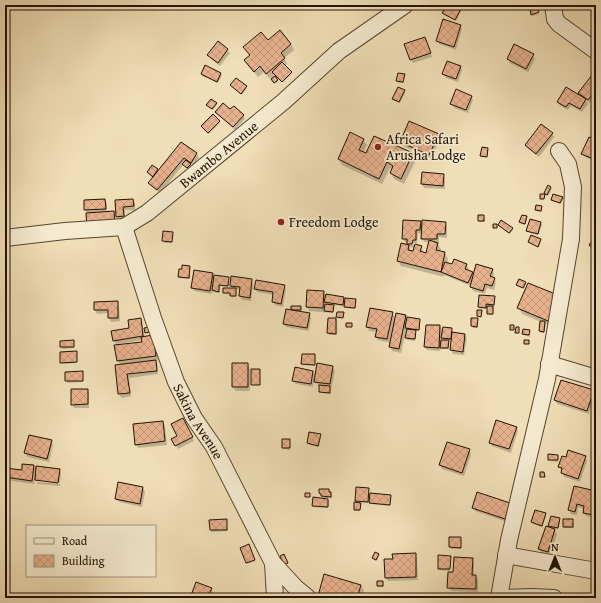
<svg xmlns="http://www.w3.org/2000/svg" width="601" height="603" font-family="'Gentium Book Plus',serif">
  <defs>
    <pattern id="building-cross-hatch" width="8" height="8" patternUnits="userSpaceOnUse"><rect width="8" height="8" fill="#e7b18d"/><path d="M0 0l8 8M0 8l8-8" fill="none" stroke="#c69778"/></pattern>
  </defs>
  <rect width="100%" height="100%" fill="#f0deb6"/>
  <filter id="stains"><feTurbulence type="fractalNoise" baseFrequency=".005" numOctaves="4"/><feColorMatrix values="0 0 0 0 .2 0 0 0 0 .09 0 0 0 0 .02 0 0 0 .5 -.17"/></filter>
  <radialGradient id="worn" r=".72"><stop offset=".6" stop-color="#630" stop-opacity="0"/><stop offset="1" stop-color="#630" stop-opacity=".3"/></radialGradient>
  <path fill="#0003" fill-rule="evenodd" d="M314,5H323L320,9Z
    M448,5H451L461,11L456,21L443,13Z
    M564,5H574L565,7Z
    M538,9L539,14L533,16L532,14Z
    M460,26L462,29L456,50L439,44L437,41Z
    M425,38L432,57L413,63L411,60Z
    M268,41L291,44L294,50L284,58L287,64L285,66L292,74L283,82L275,74L273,76L278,82L276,83L271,77L270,79L264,72L258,77L249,66L250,56L244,48Z
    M227,50L230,53L220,66L211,59L209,55Z
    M533,55L535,59L528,72L510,63L508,59Z
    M206,66L221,74L222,75L218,83L202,76V74Z
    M460,66L462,70L458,82L446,78L443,74Z
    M596,72V95L590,103L585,99L588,104L582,112L571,106L568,110L560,106L558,102L583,98L580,93Z
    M404,75V83H398L397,81Z
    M232,86L246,87L247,88L242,95Z
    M404,91L405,93L400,103L394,100L393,99Z
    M471,96L473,100L468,113L454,108L452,104Z
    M216,104L217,105L213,110L208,106Z
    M230,111L243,115L245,119L235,130L219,115L216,112Z
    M219,122L220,123L209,134L203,128Z
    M552,134L554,137L539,157L528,149L526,145Z
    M438,135L440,139L431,158L403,146L401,142Z
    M363,140L367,145L363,153L367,154H412L416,160L404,184L394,179L391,173L393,169L390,168L382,184L342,165L339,159Z
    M596,141V162L585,157L583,154Z
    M181,143L197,154L199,158L193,166L189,162L191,166L188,169L184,164L160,193L152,186L150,183L154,178L148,172L157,170L158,172Z
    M443,175L445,178V189L424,188L422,184Z
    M551,188L552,189L548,196L546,195L545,193Z
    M562,198L563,199L561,204L552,200Z
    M105,200L107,203V212H113L115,216L116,228L88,214L85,210Z
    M132,200L135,203V210H125V220H120L117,217L116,201Z
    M541,207L542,212L537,211L536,210Z
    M484,216L485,222H480L479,221Z
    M527,217V219L525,225L521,224L520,222Z
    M404,221L445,223L447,226V238L439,237V243H437L441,249L440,252L445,253L448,259L447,263L452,266L466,265L469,269L467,271L472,273L474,276L492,270L494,273L493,278L496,282L494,290L487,288L485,294L473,291L471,286L444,275V277L401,266L398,261L402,244L409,246L408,242H405L403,239ZM418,233L422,234V238L424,242H430L427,254L424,253L421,247L411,244V243H417ZM409,247L415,248L414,252H412Z
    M541,223L542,225L538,235L528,232L527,230Z
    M499,225L512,228L513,230L510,234Z
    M164,232L172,233V243H164Z
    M540,240L541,241L539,247L529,242Z
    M190,267V279L180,278L179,276Z
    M5,269L7,272V293H5Z
    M212,274L213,276L228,278V287L220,286L219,293L212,292V294L194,291L192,287Z
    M251,280L253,284L251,301L242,300L240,296V290L236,289V297H232L231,294H225L224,292L233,289L231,285Z
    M525,283L526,284L524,289L517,285Z
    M284,286L286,289L283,307L275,305L273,301L274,295L257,292L255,288Z
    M324,292L326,296L343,298L344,299L355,300V309L346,308L344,304L343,306L333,305L334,307L333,313L309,311L307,307Z
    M557,296L551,326L546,324L544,333H541L540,331L541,322L522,314L519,308Z
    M494,297L495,306H492L494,308L493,315H489L488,305H487L486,309L479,308V307Z
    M117,302L119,306L120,321L111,322L109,318V313L97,314L95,310V303Z
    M300,307L301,313L309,314L311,318L309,331L286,327L284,324L293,311L292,309Z
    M370,309L392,313L396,319L406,316L407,318L420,320L419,331L415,330L416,333L415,341L407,340V331H406L401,353L392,351L390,347L391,343L378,340L376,337L377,332L369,331L367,327Z
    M140,319L142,323L145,338L155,341L158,360H155L157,364L158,374L129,378L131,396L122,398L119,394L116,366L120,365L118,361L116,346L143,343L142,340L116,344L114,340L131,329Z
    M329,319H336L337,321V335H329L328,333Z
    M477,319L478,328H473L472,326Z
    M440,326L443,332L451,329L452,333L465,335L467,338L464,355L453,354L451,350L452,340H448L449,343V349H442L441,346L440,351L427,350L425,347Z
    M530,331V337L523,335V334Z
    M61,342L74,343V348L62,349Z
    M77,354V363L62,364L61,362Z
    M314,355L315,366L303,365L302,364Z
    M233,364H248L250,368V391H236L233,387Z
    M333,367L335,371L330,394L321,393L320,386L317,385L314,380L313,387L296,384L293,381L313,371L316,376Z
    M82,372L83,382L67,383L66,373Z
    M87,390L89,393V408H74L72,404Z
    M593,391L595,395L589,414L557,404L555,400Z
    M182,419L194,441L178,449L172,439L178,436Z
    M163,422L165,426L167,445L138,448L136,444Z
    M516,427L518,431L511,453L492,446L490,442Z
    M320,435L321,437L319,447L309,445L308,443Z
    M290,440V450L284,449L283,448Z
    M51,441L53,445L49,462L28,457L25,453Z
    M469,450L471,454L464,476L442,469L440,465Z
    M557,456L558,462L550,461L549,460Z
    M585,457L587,461L580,482L564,477L562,473V471L559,467Z
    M34,466L37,471L59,469L61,473L60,482L37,480V482L60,484V486L38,484L35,479L34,484L5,480V469L22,471Z
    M574,487L596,492V518L586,516L584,513V509L578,507L577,515L571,514L569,510Z
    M143,488L145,492L142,507L119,502L116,499Z
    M368,489V503L359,502L361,506L360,511H356L355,509L358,504L356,501Z
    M329,490L332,495V498H327L329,501L328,508L314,507L313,505L323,499L320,493Z
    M390,496V506L371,504L370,503Z
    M510,504L507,522L475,511L473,508Z
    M536,511L545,514L546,516L542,527L533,524L532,522Z
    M559,519L560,521L558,529L550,527V526Z
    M226,520L228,531L211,532L210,521Z
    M573,520L574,528H565L564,527Z
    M546,527L555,530L557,534L550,555L541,552L539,549Z
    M460,538L461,549H451L450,547Z
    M249,547L255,561L247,564L246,563Z
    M379,554V556L377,561L374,560L373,558Z
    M415,554L417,558L418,580L388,581L386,578Z
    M450,556V571L440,570L439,569Z
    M472,559L474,563V576H476L478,580V592L451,591L449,587L454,573Z
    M383,582L384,587H378V586Z
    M361,585L364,591L362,598H320L319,596Z
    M211,589L213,592L211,598H191Z"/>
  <path fill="url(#building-cross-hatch)" stroke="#221200" d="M447,5H453L461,9L455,20L442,13Z
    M537,7L539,12L531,15L530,9Z
    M443,19L461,25L454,47L436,41Z
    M280,30L291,44L281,53L285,58L266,74L260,66L254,72L244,60L250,55L243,47L261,32L268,40Z
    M425,37L431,53L410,60L404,44Z
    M218,41L228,49L218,63L207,55Z
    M514,44L534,54L526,69L507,59Z
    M447,61L461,66L456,79L442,74Z
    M282,62L292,72L282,82L272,72Z
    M205,65L221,73L217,82L201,74Z
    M596,70V89L588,100L578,93Z
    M398,73L405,74L403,82L396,81Z
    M275,76L278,80L274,83L271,79Z
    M236,78L247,86L241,94L230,85Z
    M398,87L405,90L399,102L392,99Z
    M566,87L586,99L580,109L569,103L566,107L557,102Z
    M456,89L472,96L466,110L450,104Z
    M211,99L217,103L212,109L206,105Z
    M223,103L230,109L234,106L244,115L233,127L215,112Z
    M213,114L220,121L208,133L201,126Z
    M409,121L439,134L429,155L400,142Z
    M541,124L553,133L536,154L525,145Z
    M350,132L364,139L359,150L366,153L374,136L413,153L401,179L390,173L393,166L387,162L379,179L338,159Z
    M589,137L596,140V160L581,154Z
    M181,142L197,153L191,163L184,158L157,190L148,183Z
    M482,147L488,148L487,157L480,156Z
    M186,160L191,164L187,168L182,164Z
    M152,165L158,169L153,177L147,172Z
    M422,172L444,174L443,186L421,184Z
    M548,185L551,187L547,195L544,193Z
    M540,194H545L544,199H540Z
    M553,194L563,197L560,203L551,200Z
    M105,199L106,209L84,210V200Z
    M133,199L134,206L123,207L124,216L116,217L115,200Z
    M536,205L542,206L541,211L535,210Z
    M114,211L115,225L87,227L86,213Z
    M478,215H484V221H478Z
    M522,215L527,216L525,224L519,222Z
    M530,219L541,222L538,234L526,231Z
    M403,220L421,221L420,230H416V240H413L412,244H407V239H402Z
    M422,220L446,222L445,234H437V239H421Z
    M501,220L513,228L509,233L498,225Z
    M493,224H497V228H493Z
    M163,231L173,232L172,242L162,241Z
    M531,235L541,239L538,247L528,242Z
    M595,237H596V244L594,248L589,245Z
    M429,240L438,243L436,250L445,252L441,272L397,261L401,243L409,245L408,250L413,251L415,244L422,246L420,251L426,253Z
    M454,259L467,264L465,269L473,272L468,283L441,272L445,262L452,264Z
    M476,264L493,269L490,276L495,278L492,286L485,284L483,291L470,287Z
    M182,265L190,266L189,278L178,277L179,269H182Z
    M194,270L213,273L210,291L191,288Z
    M214,275L229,277L228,286L219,285V292L212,290Z
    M231,276L252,279L250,298L239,296L240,287L230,286Z
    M519,279L526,282L523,288L516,285Z
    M256,280L285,285L281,304L272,302L273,292L254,289Z
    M528,283L558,295L548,321L517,308Z
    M223,288H236V296H230V293H223Z
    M307,290L324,291L323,308L306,307Z
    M326,294L344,297L343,305L324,302Z
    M479,295L495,296L494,305L486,304V308L478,307Z
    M345,298L356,299L355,308L344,307Z
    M118,301V318H108V310H94V302Z
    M325,304L334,305L333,312L324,311Z
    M291,306H301V310H291Z
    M487,306H493V314H487Z
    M370,308L393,312L387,339L375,337L377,329L366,327Z
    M286,309L310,313L307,328L283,324Z
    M477,310H482L481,317L477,316Z
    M337,312H344L343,318L336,317Z
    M396,313L406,315L399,349L389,347Z
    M407,317L420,319L419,330L405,328Z
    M141,318L143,336L113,341L111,331L129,328L128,320Z
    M328,318H336V334L327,333Z
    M471,318H478L477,327L471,326Z
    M540,321H545L544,332L539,331Z
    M346,323H352V327H346Z
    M426,325H440L439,348L424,347Z
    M510,325H514V330H510Z
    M150,327V332L145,333L144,328Z
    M443,327L452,328L451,339L441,338Z
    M516,327H519V333H515Z
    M407,329L416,330L415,339L405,338Z
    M523,329L530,330L529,335L522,334Z
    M452,332L465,334L463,352L450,350Z
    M153,335L156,356L117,361L114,345L142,342L141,337Z
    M74,340V347H60V341Z
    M441,340H449L448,348H440Z
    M524,340H529V344H524Z
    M77,351V362L60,363V352Z
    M302,354H315V365L301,364Z
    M156,360L157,371L127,374L130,393L118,394L115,365Z
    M232,363H248V387H232Z
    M317,363L333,366L330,384L314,382Z
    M295,367L313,371L311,384L292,381Z
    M251,369H260V385H251Z
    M83,371V381H65V372Z
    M561,380L594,390L587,411L554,400Z
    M319,385L330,386V393L319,392Z
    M71,389H88V404L71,405Z
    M183,418L193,437L175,446L171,439L177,436L171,424Z
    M496,420L517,427L509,449L489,443Z
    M163,421L165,441L135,445L133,424Z
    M309,432L321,434L318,446L307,443Z
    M29,435L52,440L47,459L24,453Z
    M282,439H290V448H282Z
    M447,442L470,449L462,473L439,465Z
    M568,450L586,456L578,479L561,473L562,468L558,467L562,456L566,457Z
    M548,454L558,455V460H548Z
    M22,464L34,465L32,481L5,477V468L22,470Z
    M36,466L60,469L58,483L35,480Z
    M540,472H544L545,477H540Z
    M118,482L143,487L140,504L115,499Z
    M574,486L596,491V507L594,515L583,513L584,506L577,504L575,512L568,510Z
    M356,487L369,488L368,502L355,501Z
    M319,489H329V492H331V497L321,496V494L319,493Z
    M477,492L510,503L505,519L472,508Z
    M305,493H310V497H305Z
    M370,493L391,495L390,505L369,503Z
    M313,497L328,499V507L312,506Z
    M354,502L361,503L360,510H354Z
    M535,510L546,513L542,526L531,522Z
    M551,516L560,518L558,528L548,526Z
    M227,519V530H210L209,520Z
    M563,519H573V527H563Z
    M546,526L555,529L548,552L538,549Z
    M449,537H461V548L449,547Z
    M249,544L255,560L246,563L240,548Z
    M375,552L379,554L376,560L372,558Z
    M416,553V577L385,578L384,559H393L392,554Z
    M284,554L288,563L284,565L280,556Z
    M438,555L451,556L450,569H438Z
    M454,557L473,558L472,575H476V589L447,588L448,572H453Z
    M324,574L361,585L357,598H323L318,596Z
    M377,581H383V586H377Z
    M196,582L212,588L207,598H190Z
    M596,584V598H594Z
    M223,593L226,598H215Z
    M463,594H481V598H463Z"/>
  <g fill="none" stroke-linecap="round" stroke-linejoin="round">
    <g stroke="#56452e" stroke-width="18">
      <g id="minor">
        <path d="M553,5L555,19L559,24L596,51"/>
        <path id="s1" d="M124,227L153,318L176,382L194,418L214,447L273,563L296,588L308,598"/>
        <path id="s2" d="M5,238L65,231L124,227L147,213L283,102L339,51L405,5"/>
        <path d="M549,364L596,378"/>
        <path d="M506,555L596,571"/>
        <path d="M273,563L275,598"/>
        <path d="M499,598L509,540L547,379L571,239L573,187L568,164L559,151"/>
        <path d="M499,598L532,597L554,598"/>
      </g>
    </g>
    <use href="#minor" stroke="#f5ead0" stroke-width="16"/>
  </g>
  <g fill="#8f2418" stroke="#f5ead0" stroke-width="1.5">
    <circle cx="378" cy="147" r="4"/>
    <circle cx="281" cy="222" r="4"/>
  </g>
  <g text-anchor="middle" stroke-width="3.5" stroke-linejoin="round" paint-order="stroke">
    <g font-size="14" fill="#221200" stroke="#f5ead0" text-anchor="start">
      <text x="386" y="144">Africa Safari<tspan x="386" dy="16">Arusha Lodge</tspan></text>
      <text x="289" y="227">Freedom Lodge</text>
    </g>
    <g font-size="14" fill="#221200" stroke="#f5ead0">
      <text dy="5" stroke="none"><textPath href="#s2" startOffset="239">Bwambo Avenue</textPath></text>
      <text dy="5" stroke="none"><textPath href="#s1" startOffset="209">Sakina Avenue</textPath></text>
    </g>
  </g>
  <rect width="601" height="603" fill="none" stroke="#f0deb6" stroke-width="20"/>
  <rect x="6" y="6" width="589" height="591" fill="none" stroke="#221200" stroke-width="2"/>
  <rect x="10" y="10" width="581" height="583" fill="none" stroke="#221200"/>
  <rect x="26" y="525" width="130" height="52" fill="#f5ead0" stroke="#a1947d"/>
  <rect x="34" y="538" width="20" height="6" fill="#f5ead0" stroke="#a1947d"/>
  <text x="62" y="545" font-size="12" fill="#221200">Road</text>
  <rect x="34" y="555" width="20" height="12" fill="url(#building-cross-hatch)" stroke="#a1947d"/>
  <text x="62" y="565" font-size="12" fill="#221200">Building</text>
  <g transform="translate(555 557)" stroke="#f5ead0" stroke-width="3" paint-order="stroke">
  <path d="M0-3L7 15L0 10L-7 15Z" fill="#221200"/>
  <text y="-6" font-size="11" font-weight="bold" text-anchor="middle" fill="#221200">N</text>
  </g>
  <rect width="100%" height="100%" filter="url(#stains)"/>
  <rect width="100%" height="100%" fill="url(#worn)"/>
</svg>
